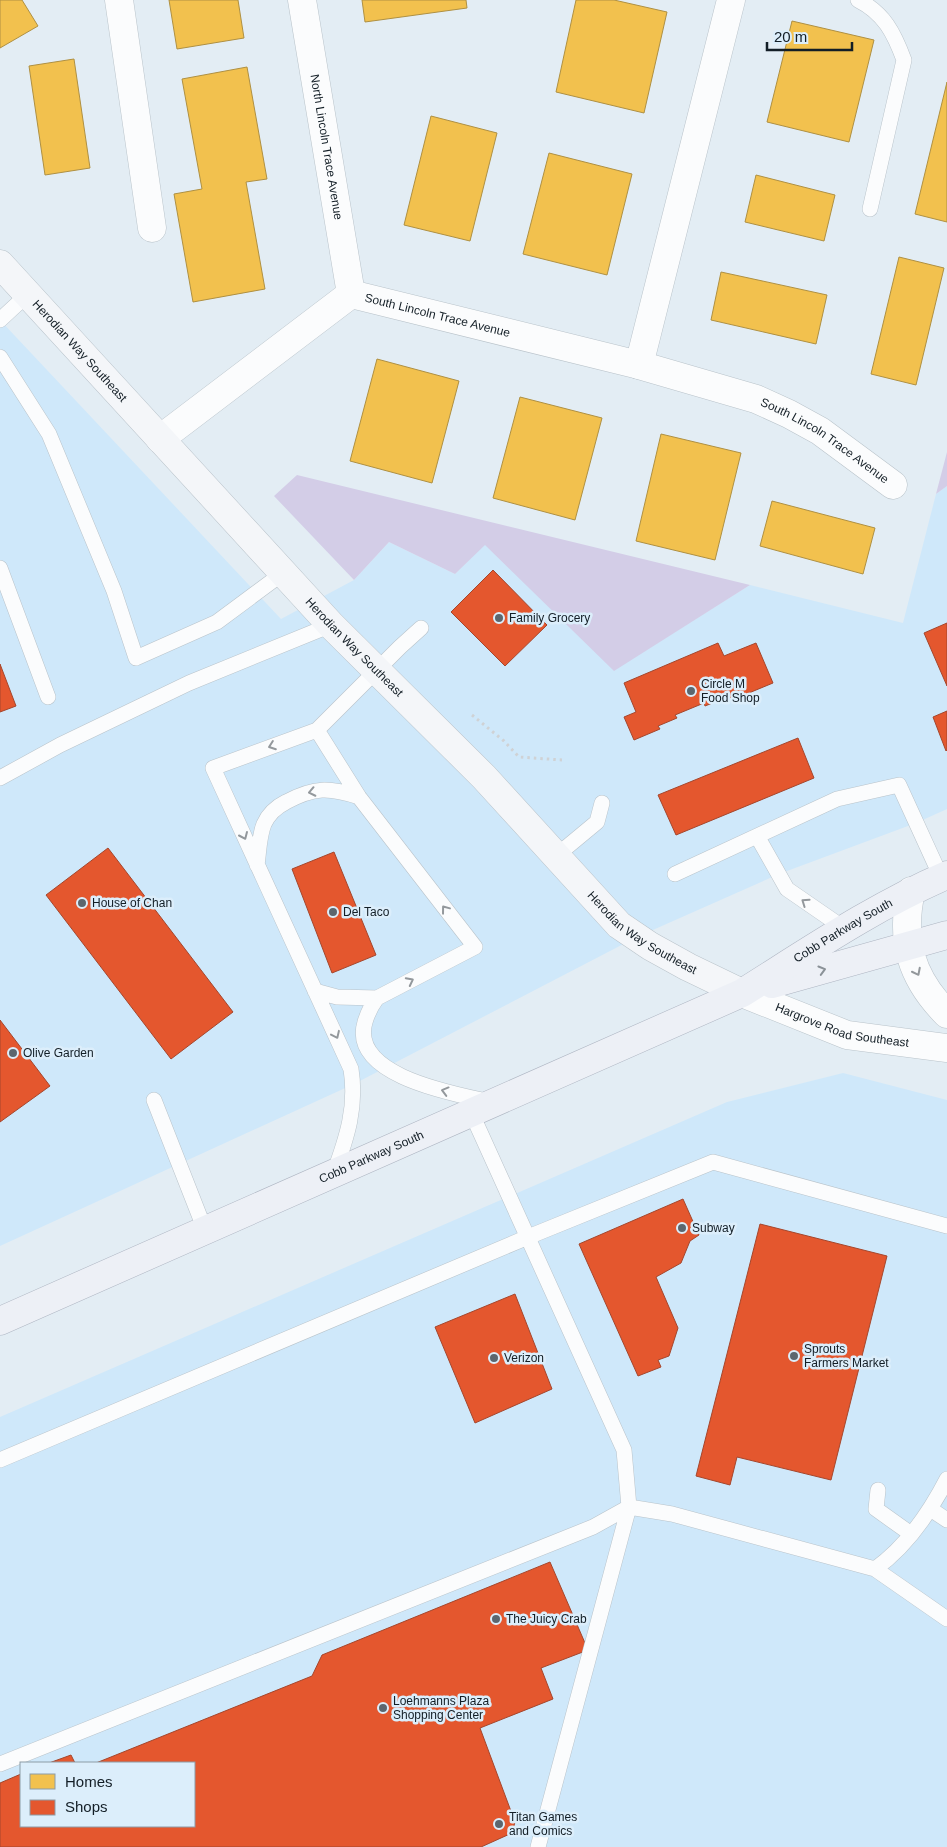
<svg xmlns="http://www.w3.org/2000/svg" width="947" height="1847" font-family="Helvetica,sans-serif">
  <rect width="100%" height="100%" fill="#e3edf4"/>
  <path fill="#cfe8fa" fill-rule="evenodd" d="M0,320L281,619L354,580L389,542L455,574L485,544L614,670L750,585L903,623L936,494L947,486V809L916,823L779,874L637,937L354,1084L0,1246Z
    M843,1073L947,1100V1847H0V1417L727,1102ZM21,1763H194V1826H21Z"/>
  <path fill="#d3cde7" d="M947,452V486L936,494Z
    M297,475L750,585L614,671L485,545L455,574L389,542L354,580L274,496Z"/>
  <path fill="#f2c14e" stroke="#af9042" d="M0,0H22L38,26L0,48Z
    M169,0H238L244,38L177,49Z
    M362,0H466L467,8L365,22Z
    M576,0H614L667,12L644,113L556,92Z
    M792,21L874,40L849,142L767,122Z
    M74,59L90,168L45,175L29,66Z
    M247,67L267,179L246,182L265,289L193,302L174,194L202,189L182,79Z
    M947,82V222L915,214Z
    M431,116L497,133L470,241L404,225Z
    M549,153L632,174L607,275L523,254Z
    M756,175L835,195L824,241L745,222Z
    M899,257L944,268L916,385L871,374Z
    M721,272L827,295L816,344L711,320Z
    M377,359L459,381L432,483L350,461Z
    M520,397L602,418L575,520L493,498Z
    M661,434L741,453L715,560L636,541Z
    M772,501L875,528L863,574L760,546Z"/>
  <path fill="#e4572e" stroke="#a5462c" d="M493,570L547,625L505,666L451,612Z
    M947,623V686L924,633Z
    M718,643L724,656L756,643L773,683L727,702L725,698L705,706L704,703L675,715L677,718L658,726L660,729L634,740L624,717L636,712L624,683Z
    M0,664L16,706L0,712Z
    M947,711V750L946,751L933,717Z
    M798,738L814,778L676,835L658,795Z
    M108,848L233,1012L171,1059L46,895Z
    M334,852L376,955L332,973L292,869Z
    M0,1020L50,1086L0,1122Z
    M683,1199L699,1235L690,1241L681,1263L656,1277L678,1328L669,1356L658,1360L661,1367L638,1376L579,1244Z
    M760,1224L887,1256L831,1480L737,1457L730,1485L696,1476Z
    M515,1294L552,1389L475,1423L435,1327Z
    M550,1562L588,1650L541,1668L553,1699L480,1728L515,1822L512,1833L481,1847H0V1783L21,1774V1826H194V1763H96L312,1676L322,1655Z
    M71,1755L75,1763H49Z"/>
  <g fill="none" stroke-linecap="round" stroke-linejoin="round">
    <g stroke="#b9c3ca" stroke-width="16">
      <path id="lane" d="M858,0C884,13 894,33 904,60L870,209
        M0,320L28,294
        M0,357L49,434L114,591L136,658L217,622L283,573
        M0,568L48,697
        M317,730L359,797L475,947L377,998C371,1006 368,1012 365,1022C349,1076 455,1094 491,1102
        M0,778L60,745L189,683L331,625
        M757,836L787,889L845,929
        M556,856L597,822L602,803
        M257,865C259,852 259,836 264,824C269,813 276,807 286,802C314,787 329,787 359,797
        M675,874L837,799L899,785L941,877
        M315,991L337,997L377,998
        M154,1100L205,1230
        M471,1112L624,1450L629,1507L538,1847
        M334,1173C347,1137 357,1107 351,1069L213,768L317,730L400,647L421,628
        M0,1460L528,1237L713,1162L947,1226
        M878,1490L876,1509L911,1534
        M932,1510L947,1520
        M875,1569C907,1546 929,1514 947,1479
        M0,1764L593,1527L629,1507L672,1514L875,1569L947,1619"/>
    </g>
    <g stroke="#b9c3ca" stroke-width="29">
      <g id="street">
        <path d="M119,0L152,228"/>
        <path id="s1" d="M302,0L351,294"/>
        <path id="s2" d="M351,294L639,365L756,399L789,414L820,431L893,485"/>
        <path d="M639,365L731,0"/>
        <path d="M160,439L351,294"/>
        <path d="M911,891C900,940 911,978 947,1014"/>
        <path id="s3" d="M742,993L847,1035L947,1048"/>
      </g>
    </g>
    <g stroke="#b9c3ca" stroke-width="29">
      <g id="secondary">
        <path id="s4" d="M0,264L331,625L484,777L619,925L650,946L688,967L742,993"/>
      </g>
    </g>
    <g stroke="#aeb5c2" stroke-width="29">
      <g id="primary">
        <path d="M772,984L947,935"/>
        <path id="s5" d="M0,1321L742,993C809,951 875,906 947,875"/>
      </g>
    </g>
    <path stroke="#cfd2d5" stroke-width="3" stroke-dasharray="2.5 4" stroke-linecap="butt" d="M472,715L504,741L519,757L562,760"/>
    <use href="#lane" stroke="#fbfcfd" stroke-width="15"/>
    <use href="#street" stroke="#fbfcfd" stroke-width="28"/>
    <use href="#secondary" stroke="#f4f6f9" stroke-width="28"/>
    <use href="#primary" stroke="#edf0f6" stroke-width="28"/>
  </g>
  <defs><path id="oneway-chevron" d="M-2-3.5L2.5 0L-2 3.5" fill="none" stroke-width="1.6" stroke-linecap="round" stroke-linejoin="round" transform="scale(1.25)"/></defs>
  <g stroke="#93989c">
    <use href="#oneway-chevron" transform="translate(272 746) rotate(160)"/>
    <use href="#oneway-chevron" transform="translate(312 792) rotate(168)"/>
    <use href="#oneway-chevron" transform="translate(244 836) rotate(66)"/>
    <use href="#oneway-chevron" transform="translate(805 902) rotate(-145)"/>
    <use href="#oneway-chevron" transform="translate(445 909) rotate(-127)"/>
    <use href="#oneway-chevron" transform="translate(917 972) rotate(63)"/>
    <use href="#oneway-chevron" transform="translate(410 981) rotate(-27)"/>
    <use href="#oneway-chevron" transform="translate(336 1035) rotate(65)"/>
    <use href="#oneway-chevron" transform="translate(445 1091) rotate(-165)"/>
  </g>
  <use stroke="#8b9298" href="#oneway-chevron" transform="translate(822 970) rotate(-16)"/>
  <g fill="#5c666e" stroke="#dceefb" stroke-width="2">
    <circle cx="499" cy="618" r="5"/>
    <circle cx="691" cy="691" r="5"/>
    <circle cx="82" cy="903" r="5"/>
    <circle cx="333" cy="912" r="5"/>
    <circle cx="13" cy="1053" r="5"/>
    <circle cx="682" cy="1228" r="5"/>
    <circle cx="794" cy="1356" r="5"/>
    <circle cx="494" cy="1358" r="5"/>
    <circle cx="496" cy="1619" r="5"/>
    <circle cx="383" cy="1708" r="5"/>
    <circle cx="499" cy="1824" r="5"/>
  </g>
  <g text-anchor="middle" stroke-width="5" stroke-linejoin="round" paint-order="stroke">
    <g font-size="12" fill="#131e26" stroke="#dceefb">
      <text dy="4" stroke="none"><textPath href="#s1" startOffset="149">North Lincoln Trace Avenue</textPath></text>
      <text dy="4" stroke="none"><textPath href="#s2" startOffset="89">South Lincoln Trace Avenue</textPath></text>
      <text dy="4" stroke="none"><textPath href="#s4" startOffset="118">Herodian Way Southeast</textPath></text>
      <text dy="4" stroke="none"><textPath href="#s2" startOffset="499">South Lincoln Trace Avenue</textPath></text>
      <text dy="4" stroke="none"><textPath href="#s4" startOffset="522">Herodian Way Southeast</textPath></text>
      <text dy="4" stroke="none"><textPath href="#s4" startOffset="929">Herodian Way Southeast</textPath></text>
      <text dy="4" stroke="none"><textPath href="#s5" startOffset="930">Cobb Parkway South</textPath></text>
      <text dy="4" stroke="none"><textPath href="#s3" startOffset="106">Hargrove Road Southeast</textPath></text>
      <text dy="4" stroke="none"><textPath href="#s5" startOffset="406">Cobb Parkway South</textPath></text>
    </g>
    <g font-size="12" fill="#131e26" stroke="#dceefb" text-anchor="start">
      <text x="509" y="622">Family Grocery</text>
      <text x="701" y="688">Circle M<tspan x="701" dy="14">Food Shop</tspan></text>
      <text x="92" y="907">House of Chan</text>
      <text x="343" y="916">Del Taco</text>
      <text x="23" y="1057">Olive Garden</text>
      <text x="692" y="1232">Subway</text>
      <text x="804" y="1353">Sprouts<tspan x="804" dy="14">Farmers Market</tspan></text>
      <text x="504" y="1362">Verizon</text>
      <text x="506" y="1623">The Juicy Crab</text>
      <text x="393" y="1705">Loehmanns Plaza<tspan x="393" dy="14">Shopping Center</tspan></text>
      <text x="509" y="1821">Titan Games<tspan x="509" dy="14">and Comics</tspan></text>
    </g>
  </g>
  <rect x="20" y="1762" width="175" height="65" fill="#dceefb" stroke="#8c9ba6"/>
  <rect x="30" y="1774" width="25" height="15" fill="#f2c14e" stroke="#8c9ba6"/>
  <text x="65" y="1787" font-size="15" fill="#131e26">Homes</text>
  <rect x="30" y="1800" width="25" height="15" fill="#e4572e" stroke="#8c9ba6"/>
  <text x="65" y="1812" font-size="15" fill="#131e26">Shops</text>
  <path d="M767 42v8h85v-8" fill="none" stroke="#131e26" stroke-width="2.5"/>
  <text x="774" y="42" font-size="15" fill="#131e26" stroke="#dceefb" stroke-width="4" paint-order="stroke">20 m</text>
</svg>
